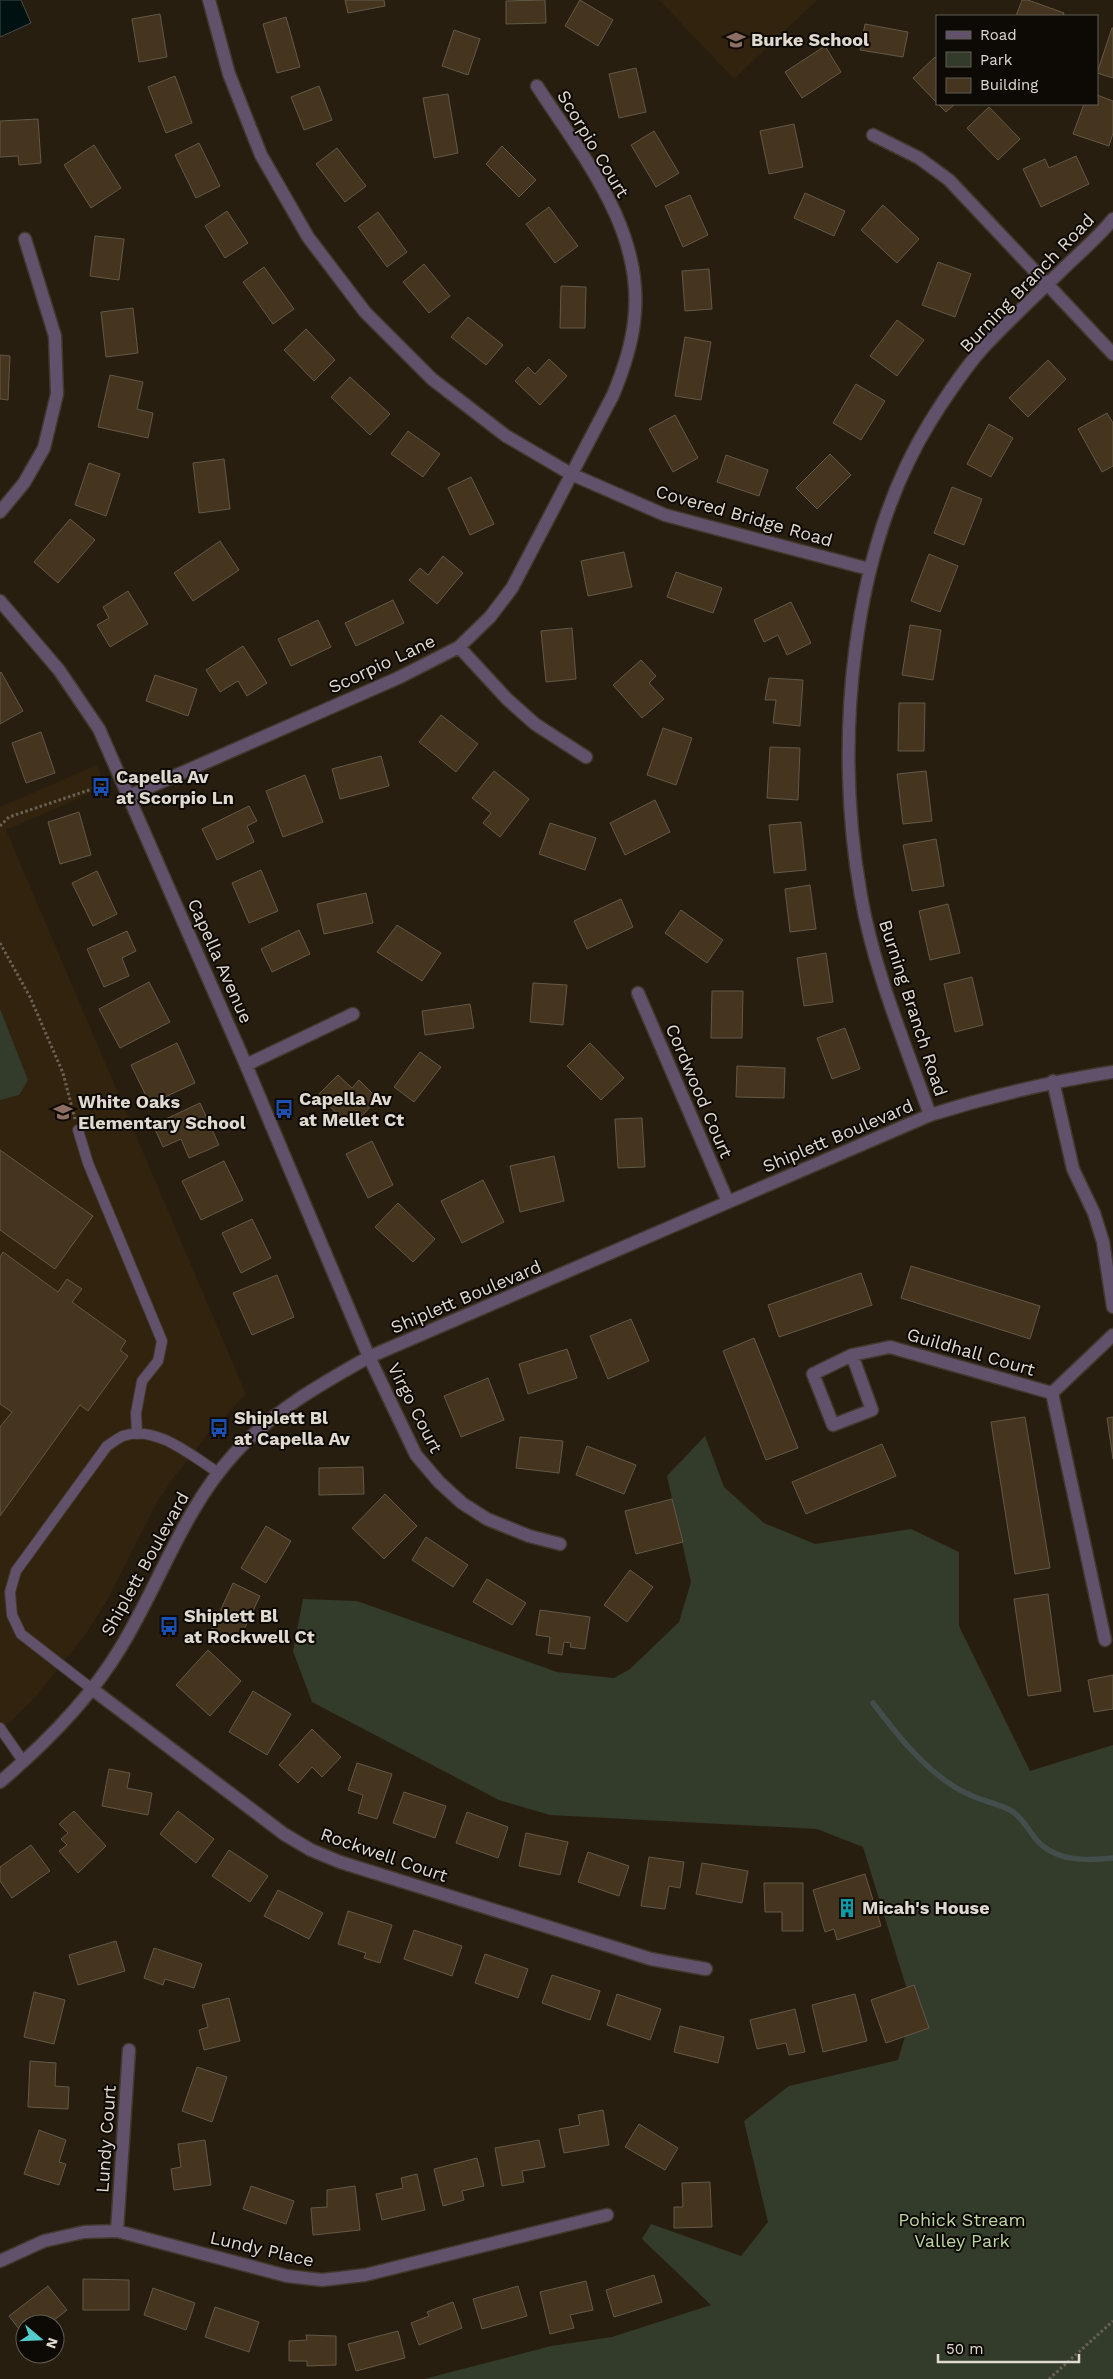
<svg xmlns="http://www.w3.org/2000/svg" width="1113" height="2379" font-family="'Work Sans',sans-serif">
  <rect width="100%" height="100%" fill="#281e10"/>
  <path fill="#31230e" d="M659,0H817L734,79Z
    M97,765L105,787L6,830L246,1394L206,1436L174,1477L157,1502L108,1599L85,1635L31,1702L0,1732V807Z"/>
  <path fill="#333b2a" d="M0,1009L28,1080L19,1095L0,1100Z
    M705,1436L724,1487L764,1523L815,1544L911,1529L959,1552V1626L1030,1771L1113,1745V2379H424L551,2346L612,2337L711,2305L642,2239L651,2224L741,2256L768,2222L744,2121L789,2086L898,2060L913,2009L863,1847L817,1829L550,1815L499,1800L312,1702L293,1651L303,1599L357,1601L557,1672L614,1678L630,1669L679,1622L691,1582L667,1476Z"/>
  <path fill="#001112" stroke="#434d4b" d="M0,0H21L31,23L0,37Z"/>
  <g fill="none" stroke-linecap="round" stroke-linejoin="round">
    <path stroke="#434d4b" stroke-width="5.5" d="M873,1703C897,1735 930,1777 968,1794C981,1801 997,1803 1010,1810C1021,1816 1028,1829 1035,1838C1054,1862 1087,1861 1113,1858"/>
  </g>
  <path fill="#45351f" stroke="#635847" d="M345,0H384L385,6L348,13Z
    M545,0L546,23L506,24V1Z
    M580,0L613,20L598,46L565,26Z
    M1022,0H1028L1064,13L1063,16H1016Z
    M160,14L167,57L139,62L132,19Z
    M286,17L300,67L277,73L263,24Z
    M865,24L908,32L903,57L860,50Z
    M1112,28H1113V78L1097,73Z
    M454,30L480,39L468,75L442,66Z
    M825,46L841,72L802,98L785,72Z
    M935,57L937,59V103L913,78Z
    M636,68L646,112L619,118L609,74Z
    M175,76L192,123L166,133L148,87Z
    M319,86L332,120L304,130L291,97Z
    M448,94L458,153L434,158L423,98Z
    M1097,95L1113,101V133L1109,146L1073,134L1084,104H1097Z
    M938,104H955L946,112Z
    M989,107L1020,139L998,160L967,128Z
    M38,119L41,163L19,165L18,156L0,157V121Z
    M794,124L803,167L769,174L760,131Z
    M654,131L679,173L656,187L631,145Z
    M199,143L220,186L196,198L175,155Z
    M94,145L121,188L91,208L64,165Z
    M502,146L536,180L519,197L486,164Z
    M337,148L366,186L345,202L316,164Z
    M1076,156L1089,184L1041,207L1023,169L1045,159L1049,168Z
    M805,193L845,211L834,236L794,218Z
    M690,195L708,235L683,247L665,206Z
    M883,205L919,239L897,263L861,230Z
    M549,207L578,246L555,263L526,224Z
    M227,211L248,243L225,258L205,226Z
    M378,212L407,252L387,267L358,227Z
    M95,236L124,239L119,280L90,276Z
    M938,262L971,274L955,317L922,305Z
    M424,264L450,296L429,313L403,282Z
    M264,267L294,309L273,324L243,282Z
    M709,269L712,309L685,311L682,271Z
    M561,286L586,287L585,328H560Z
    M133,308L138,353L106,357L101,312Z
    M468,317L503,345L486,365L451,337Z
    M897,320L924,340L897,376L870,356Z
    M306,329L335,360L314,381L284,350Z
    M685,337L711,342L701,400L675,396Z
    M0,355L10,356L8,400L0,399Z
    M549,359L567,376L540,405L515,381L528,367L535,374Z
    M1048,360L1066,379L1028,417L1009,398Z
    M110,375L143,382L137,409L153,413L148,438L98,427Z
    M350,377L390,414L370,435L331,397Z
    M856,384L885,401L861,440L833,423Z
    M1107,413L1113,423V466L1102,472L1078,429Z
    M675,415L698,458L673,472L649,429Z
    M989,424L1013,438L991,477L967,464Z
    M408,431L440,454L423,477L391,454Z
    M830,454L851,475L817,509L796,488Z
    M726,455L768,470L759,496L717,482Z
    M224,459L230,509L199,513L193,463Z
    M89,463L120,474L106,516L75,505Z
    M471,477L494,524L470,535L448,488Z
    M952,487L982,499L964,545L934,533Z
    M70,519L95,540L58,583L34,562Z
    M220,541L239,570L193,601L174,573Z
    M624,552L632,587L588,596L581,561Z
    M929,554L958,566L940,612L911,601Z
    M443,556L463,573L437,604L409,580L420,568L428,575Z
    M676,572L722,588L713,613L667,597Z
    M128,591L148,624L110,647L97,625L109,618L103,607Z
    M393,600L404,623L356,646L345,623Z
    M791,602L811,643L787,655L778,635L764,642L754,620Z
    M318,620L331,647L291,666L278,639Z
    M910,625L941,630L933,680L902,675Z
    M572,628L576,679L546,682L541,631Z
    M243,646L267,683L247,696L238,681L220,692L206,670Z
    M641,660L656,676L649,683L664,699L642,718L613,685Z
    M1,672L23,711L0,724V673Z
    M155,675L197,689L188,716L146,701Z
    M769,678L803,680L800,726L773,723L776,700H765Z
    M899,703H925L924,751H898Z
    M441,715L478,744L456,772L419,742Z
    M663,728L692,738L676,785L647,775Z
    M41,732L55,773L26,783L12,743Z
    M770,747L800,748L798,800L767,798Z
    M381,756L389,786L340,799L332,769Z
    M494,771L529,799L500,837L483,823L491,813L472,798Z
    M926,771L932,821L903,824L897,774Z
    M305,775L323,822L283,837L266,791Z
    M655,800L670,832L625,855L610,823Z
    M249,806L257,821L247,826L254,842L217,860L202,829Z
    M79,812L91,855L60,864L48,822Z
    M801,822L806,870L774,873L769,825Z
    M550,823L596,838L585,870L539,854Z
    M936,839L944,886L912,891L903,845Z
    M261,870L278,911L249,923L232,883Z
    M97,871L117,914L93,926L72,883Z
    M810,885L816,929L790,932L785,889Z
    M366,893L373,923L324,934L317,904Z
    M621,899L633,927L587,949L574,921Z
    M948,904L960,953L930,960L919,911Z
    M681,910L723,940L707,963L665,933Z
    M397,925L441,953L422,981L377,952Z
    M299,930L310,954L272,972L261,949Z
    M127,931L136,951L122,958L129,976L104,987L87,949Z
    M826,953L833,1002L804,1006L797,958Z
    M972,977L983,1025L955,1032L944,984Z
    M149,982L170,1022L120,1048L99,1009Z
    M533,983L567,985L563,1025L530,1022Z
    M712,991H743L742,1038H711Z
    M470,1004L474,1028L425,1035L422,1011Z
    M845,1028L860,1069L832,1079L817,1038Z
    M177,1043L195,1083L150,1104L131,1065Z
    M590,1043L624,1078L601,1100L567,1066Z
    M420,1052L441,1067L414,1102L394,1087Z
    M737,1066L785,1068L784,1098L736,1097Z
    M338,1075L352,1088L359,1080L378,1099L351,1127L318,1095Z
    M200,1103L219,1145L189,1158L181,1139L163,1147L153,1125Z
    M642,1118L645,1167L618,1168L615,1119Z
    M372,1141L393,1185L368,1198L346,1154Z
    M0,1150L93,1216L55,1269L0,1230Z
    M554,1156L564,1201L520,1212L510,1166Z
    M224,1161L243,1200L201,1220L182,1181Z
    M483,1180L504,1222L462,1243L441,1201Z
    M398,1203L435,1239L413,1262L375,1227Z
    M252,1219L271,1258L241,1273L222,1233Z
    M3,1252L58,1292L67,1279L82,1289L72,1302L126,1341L120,1350L128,1356L88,1411L80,1405L0,1516V1427L12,1412L0,1404V1257Z
    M911,1266L1040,1306L1030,1339L901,1298Z
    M861,1273L872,1305L779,1337L768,1305Z
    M277,1275L294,1317L252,1335L233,1293Z
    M631,1319L649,1361L608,1379L590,1336Z
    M754,1338L798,1448L766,1460L723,1351Z
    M567,1349L577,1378L528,1394L519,1364Z
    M488,1378L504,1420L461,1437L444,1396Z
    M1025,1417L1050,1568L1015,1574L991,1422Z
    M1113,1417V1459L1107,1418Z
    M520,1437L563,1441L559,1473L516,1468Z
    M882,1444L896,1476L806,1514L792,1482Z
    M587,1446L636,1465L624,1494L576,1475Z
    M363,1467L364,1494L319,1495V1468Z
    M385,1494L417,1526L384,1559L352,1528Z
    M672,1499L683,1542L636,1554L625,1511Z
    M266,1526L291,1541L266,1583L241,1568Z
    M426,1537L468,1565L453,1587L412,1560Z
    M630,1570L653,1587L627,1622L604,1605Z
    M487,1579L526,1603L512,1625L473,1602Z
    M233,1583L260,1596L238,1642L212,1629Z
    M1048,1594L1061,1691L1028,1696L1014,1599Z
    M540,1610L590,1617L585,1649L570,1647L571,1643L564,1642L562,1655L548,1653L550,1637L536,1635Z
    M208,1650L241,1681L210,1716L176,1685Z
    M1113,1675V1709L1094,1712L1088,1680Z
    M253,1691L291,1714L267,1755L229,1732Z
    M312,1729L341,1757L322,1777L312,1767L298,1783L279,1765Z
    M357,1763L392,1774L377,1819L358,1813L363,1795L348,1790Z
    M109,1769L130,1773L127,1788L152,1793L148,1815L102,1806Z
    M404,1792L446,1806L435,1838L393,1823Z
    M74,1811L106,1846L78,1873L59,1851L67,1845L61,1839L68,1833L59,1824Z
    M178,1811L214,1839L196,1863L160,1834Z
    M467,1812L508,1827L498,1858L456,1843Z
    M526,1833L568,1842L560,1875L519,1866Z
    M31,1845L50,1871L12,1898L0,1881V1867Z
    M229,1850L268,1876L250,1902L212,1876Z
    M588,1852L629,1866L619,1896L578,1882Z
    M649,1857L684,1862L680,1888L669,1886L665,1909L641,1906Z
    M702,1863L748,1871L742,1903L696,1894Z
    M865,1874L881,1926L837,1940L834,1929L825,1932L813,1890Z
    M764,1883H803V1931H782V1912H765Z
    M278,1890L323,1913L309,1939L264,1916Z
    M348,1911L392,1925L380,1963L364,1958L366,1953L338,1944Z
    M414,1930L462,1946L452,1976L404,1959Z
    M116,1941L125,1971L78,1985L69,1955Z
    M154,1948L202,1964L194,1988L165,1979L163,1985L144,1978Z
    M485,1954L528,1969L518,1998L475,1983Z
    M552,1975L600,1991L590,2020L542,2003Z
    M914,1985L929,2028L886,2043L871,2000Z
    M34,1992L65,2000L54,2044L24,2037Z
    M617,1994L661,2009L650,2040L607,2025Z
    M855,1994L867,2041L823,2052L812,2005Z
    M229,1998L240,2041L204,2050L199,2030L208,2027L202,2005Z
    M795,2009L805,2052L789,2055L786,2043L757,2049L750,2020Z
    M680,2026L724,2037L718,2063L674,2052Z
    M30,2061L56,2063L55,2086L69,2087L68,2109L28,2107Z
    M197,2067L227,2077L212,2122L182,2111Z
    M603,2110L609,2145L564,2153L559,2129L580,2125L578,2115Z
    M639,2124L678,2148L665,2170L625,2147Z
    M39,2130L66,2140L59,2162L66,2164L59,2185L24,2174Z
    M205,2140L211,2185L174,2190L171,2169L181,2167L178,2144Z
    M539,2140L545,2167L522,2171L524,2182L502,2186L495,2148Z
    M477,2158L484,2186L462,2191L464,2200L443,2206L434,2169Z
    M417,2174L425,2210L382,2220L376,2194L403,2188L401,2178Z
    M710,2182L712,2227L674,2228V2207H683L682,2183Z
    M251,2186L294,2201L286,2224L243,2209Z
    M355,2186L360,2230L313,2235L311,2208L327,2207V2190Z
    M654,2275L662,2302L614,2317L606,2290Z
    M83,2279L129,2280V2310H83Z
    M586,2281L593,2310L570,2315L574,2328L550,2334L540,2292Z
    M48,2286L67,2310L49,2324H25V2337L9,2316Z
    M518,2286L527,2316L482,2329L473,2299Z
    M153,2288L195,2303L186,2330L144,2315Z
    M453,2302L462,2328L419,2345L411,2323L429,2316L427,2312Z
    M215,2307L259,2322L249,2352L205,2337Z
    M398,2331L405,2358L356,2371L348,2344Z
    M306,2335L336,2336V2365L307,2366V2361H289V2341L307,2340Z"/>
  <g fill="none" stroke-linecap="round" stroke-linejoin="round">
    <g stroke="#42382b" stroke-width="12">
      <path id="service" d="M78,1130L88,1163L162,1341L158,1361L142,1381L136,1413L137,1434
        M92,1689L21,1634L12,1615L10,1592L16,1571L107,1446C112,1443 118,1438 123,1436C156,1424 193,1457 219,1473
        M0,1728L23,1761"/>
    </g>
    <g stroke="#42382b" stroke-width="15">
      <path id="minor" d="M209,0L229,74L261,155L308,237L365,312L432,379L506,436L571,474L665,515L869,569
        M873,135L919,158L949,180L1113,354
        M0,512L24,483L44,448L57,394L55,336L25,239
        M0,601L59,670L99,729L246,1065L369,1357L416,1455L439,1482L462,1503L487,1519L529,1536L560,1544
        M459,647L507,699L535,724L586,757
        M129,796L398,678L459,647L490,617L512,588L613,395C623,371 631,348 634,322C646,232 583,157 537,86
        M638,993L728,1202
        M246,1065L353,1014
        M1053,1081L1073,1169L1094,1213L1103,1242L1113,1307
        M930,1115C905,1043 874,971 861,896C834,746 849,554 930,422C943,401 966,367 982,349C1007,322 1034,297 1060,272C1078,254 1098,238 1113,219
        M852,1355L872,1410L833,1425L813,1374L852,1355L890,1347L1052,1393
        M1105,1640L1052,1393L1113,1335
        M92,1689L284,1834L311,1850L340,1862L651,1959L706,1969
        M117,2231L129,2050
        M0,2261L44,2241L84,2232L117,2231L287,2276L322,2280L365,2275L607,2215"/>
    </g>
    <g stroke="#42382b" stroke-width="15">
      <path id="tertiary" d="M0,1782C46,1743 90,1699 121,1647C160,1583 183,1510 234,1454C273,1411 319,1385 369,1357L930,1115C990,1096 1050,1082 1113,1072"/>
    </g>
    <path stroke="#6a6155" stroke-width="3" stroke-dasharray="2.5 2.5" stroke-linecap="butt" d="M0,826L9,817L107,784
      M0,943L30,997L63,1073L75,1119
      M1049,2379L1113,2321"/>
    <use href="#service" stroke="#61516b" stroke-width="10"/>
    <use href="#minor" stroke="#61516b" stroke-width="12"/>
    <use href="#tertiary" stroke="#61516b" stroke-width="12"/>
  </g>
  <defs>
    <g id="school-bare" transform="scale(1.5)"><path d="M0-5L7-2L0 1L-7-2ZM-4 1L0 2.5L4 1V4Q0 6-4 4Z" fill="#8d6e63" stroke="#0d0904" stroke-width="2.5" paint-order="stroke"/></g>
    <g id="bus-bare" transform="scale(1.5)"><path d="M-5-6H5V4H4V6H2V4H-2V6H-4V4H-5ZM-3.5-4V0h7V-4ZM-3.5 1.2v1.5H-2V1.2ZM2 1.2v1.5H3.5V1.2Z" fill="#1a4fb4" stroke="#0d0904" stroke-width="2.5" paint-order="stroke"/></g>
    <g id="building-bare" transform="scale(1.5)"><path d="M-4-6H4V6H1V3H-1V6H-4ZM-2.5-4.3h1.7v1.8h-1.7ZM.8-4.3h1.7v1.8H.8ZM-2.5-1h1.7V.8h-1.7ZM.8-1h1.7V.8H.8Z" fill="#0f9aa8" stroke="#0d0904" stroke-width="2.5" paint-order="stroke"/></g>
  </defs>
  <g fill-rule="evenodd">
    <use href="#school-bare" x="736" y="40"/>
    <use href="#bus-bare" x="101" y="787"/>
    <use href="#bus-bare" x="284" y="1109"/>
    <use href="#school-bare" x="63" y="1112"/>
    <use href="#bus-bare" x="219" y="1428"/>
    <use href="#bus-bare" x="169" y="1626"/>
    <use href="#building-bare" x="847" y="1908"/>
  </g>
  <g text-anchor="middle" stroke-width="4" stroke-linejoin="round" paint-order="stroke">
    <g font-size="18" font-weight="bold" fill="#e0d9cf" stroke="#0d0904" text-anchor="start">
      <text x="751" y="46">Burke School</text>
      <text x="116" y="783">Capella Av<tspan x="116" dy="21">at Scorpio Ln</tspan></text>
      <text x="299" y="1105">Capella Av<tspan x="299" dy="21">at Mellet Ct</tspan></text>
      <text x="78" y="1108">White Oaks<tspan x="78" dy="21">Elementary School</tspan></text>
      <text x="234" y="1424">Shiplett Bl<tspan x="234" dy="21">at Capella Av</tspan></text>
      <text x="184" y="1622">Shiplett Bl<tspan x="184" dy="21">at Rockwell Ct</tspan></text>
      <text x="862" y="1914">Micah's House</text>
    </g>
    <g font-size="18" fill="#e0d9cf" stroke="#0d0904">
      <text transform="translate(593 144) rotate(59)" y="6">Scorpio Court</text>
      <text transform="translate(1027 283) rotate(-46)" y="6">Burning Branch Road</text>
      <text transform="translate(744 516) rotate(16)" y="6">Covered Bridge Road</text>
      <text transform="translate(382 664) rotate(-25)" y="6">Scorpio Lane</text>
      <text transform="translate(220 961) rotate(66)" y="6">Capella Avenue</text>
      <text transform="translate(913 1008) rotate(72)" y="6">Burning Branch Road</text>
      <text transform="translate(699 1091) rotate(67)" y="6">Cordwood Court</text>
      <text transform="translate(838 1136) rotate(-23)" y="6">Shiplett Boulevard</text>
      <text transform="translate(466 1297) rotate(-23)" y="6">Shiplett Boulevard</text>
      <text transform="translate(971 1352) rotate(16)" y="6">Guildhall Court</text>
      <text transform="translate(415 1408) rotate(63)" y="6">Virgo Court</text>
      <text transform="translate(145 1564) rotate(-61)" y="6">Shiplett Boulevard</text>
      <text transform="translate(384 1855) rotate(19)" y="6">Rockwell Court</text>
      <text transform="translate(106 2139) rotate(-86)" y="6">Lundy Court</text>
      <text transform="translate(262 2249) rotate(13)" y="6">Lundy Place</text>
    </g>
    <g font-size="18" fill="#bed6a4" stroke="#0d0904">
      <text x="962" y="2226">Pohick Stream<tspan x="962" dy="21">Valley Park</tspan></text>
    </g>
  </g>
  <rect x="936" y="15" width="162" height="90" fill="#0d0904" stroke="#615c55"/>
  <rect x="946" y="31" width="25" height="8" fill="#61516b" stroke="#615c55"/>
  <text x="980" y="40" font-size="15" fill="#e0d9cf">Road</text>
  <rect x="946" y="52" width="25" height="15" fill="#333b2a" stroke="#615c55"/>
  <text x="980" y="65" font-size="15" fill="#e0d9cf">Park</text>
  <rect x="946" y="78" width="25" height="15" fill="#45351f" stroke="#615c55"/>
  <text x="980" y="90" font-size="15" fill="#e0d9cf">Building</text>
  <g transform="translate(40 2339) rotate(109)"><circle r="24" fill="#0d0904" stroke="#615c55"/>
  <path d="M0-4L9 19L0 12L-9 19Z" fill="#52cdcc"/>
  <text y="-8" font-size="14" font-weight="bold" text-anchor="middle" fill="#e0d9cf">N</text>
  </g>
  <path d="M938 2354v8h141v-8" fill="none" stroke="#e0d9cf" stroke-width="2.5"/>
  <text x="946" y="2354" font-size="15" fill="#e0d9cf" stroke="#0d0904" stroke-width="4" paint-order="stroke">50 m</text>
</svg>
